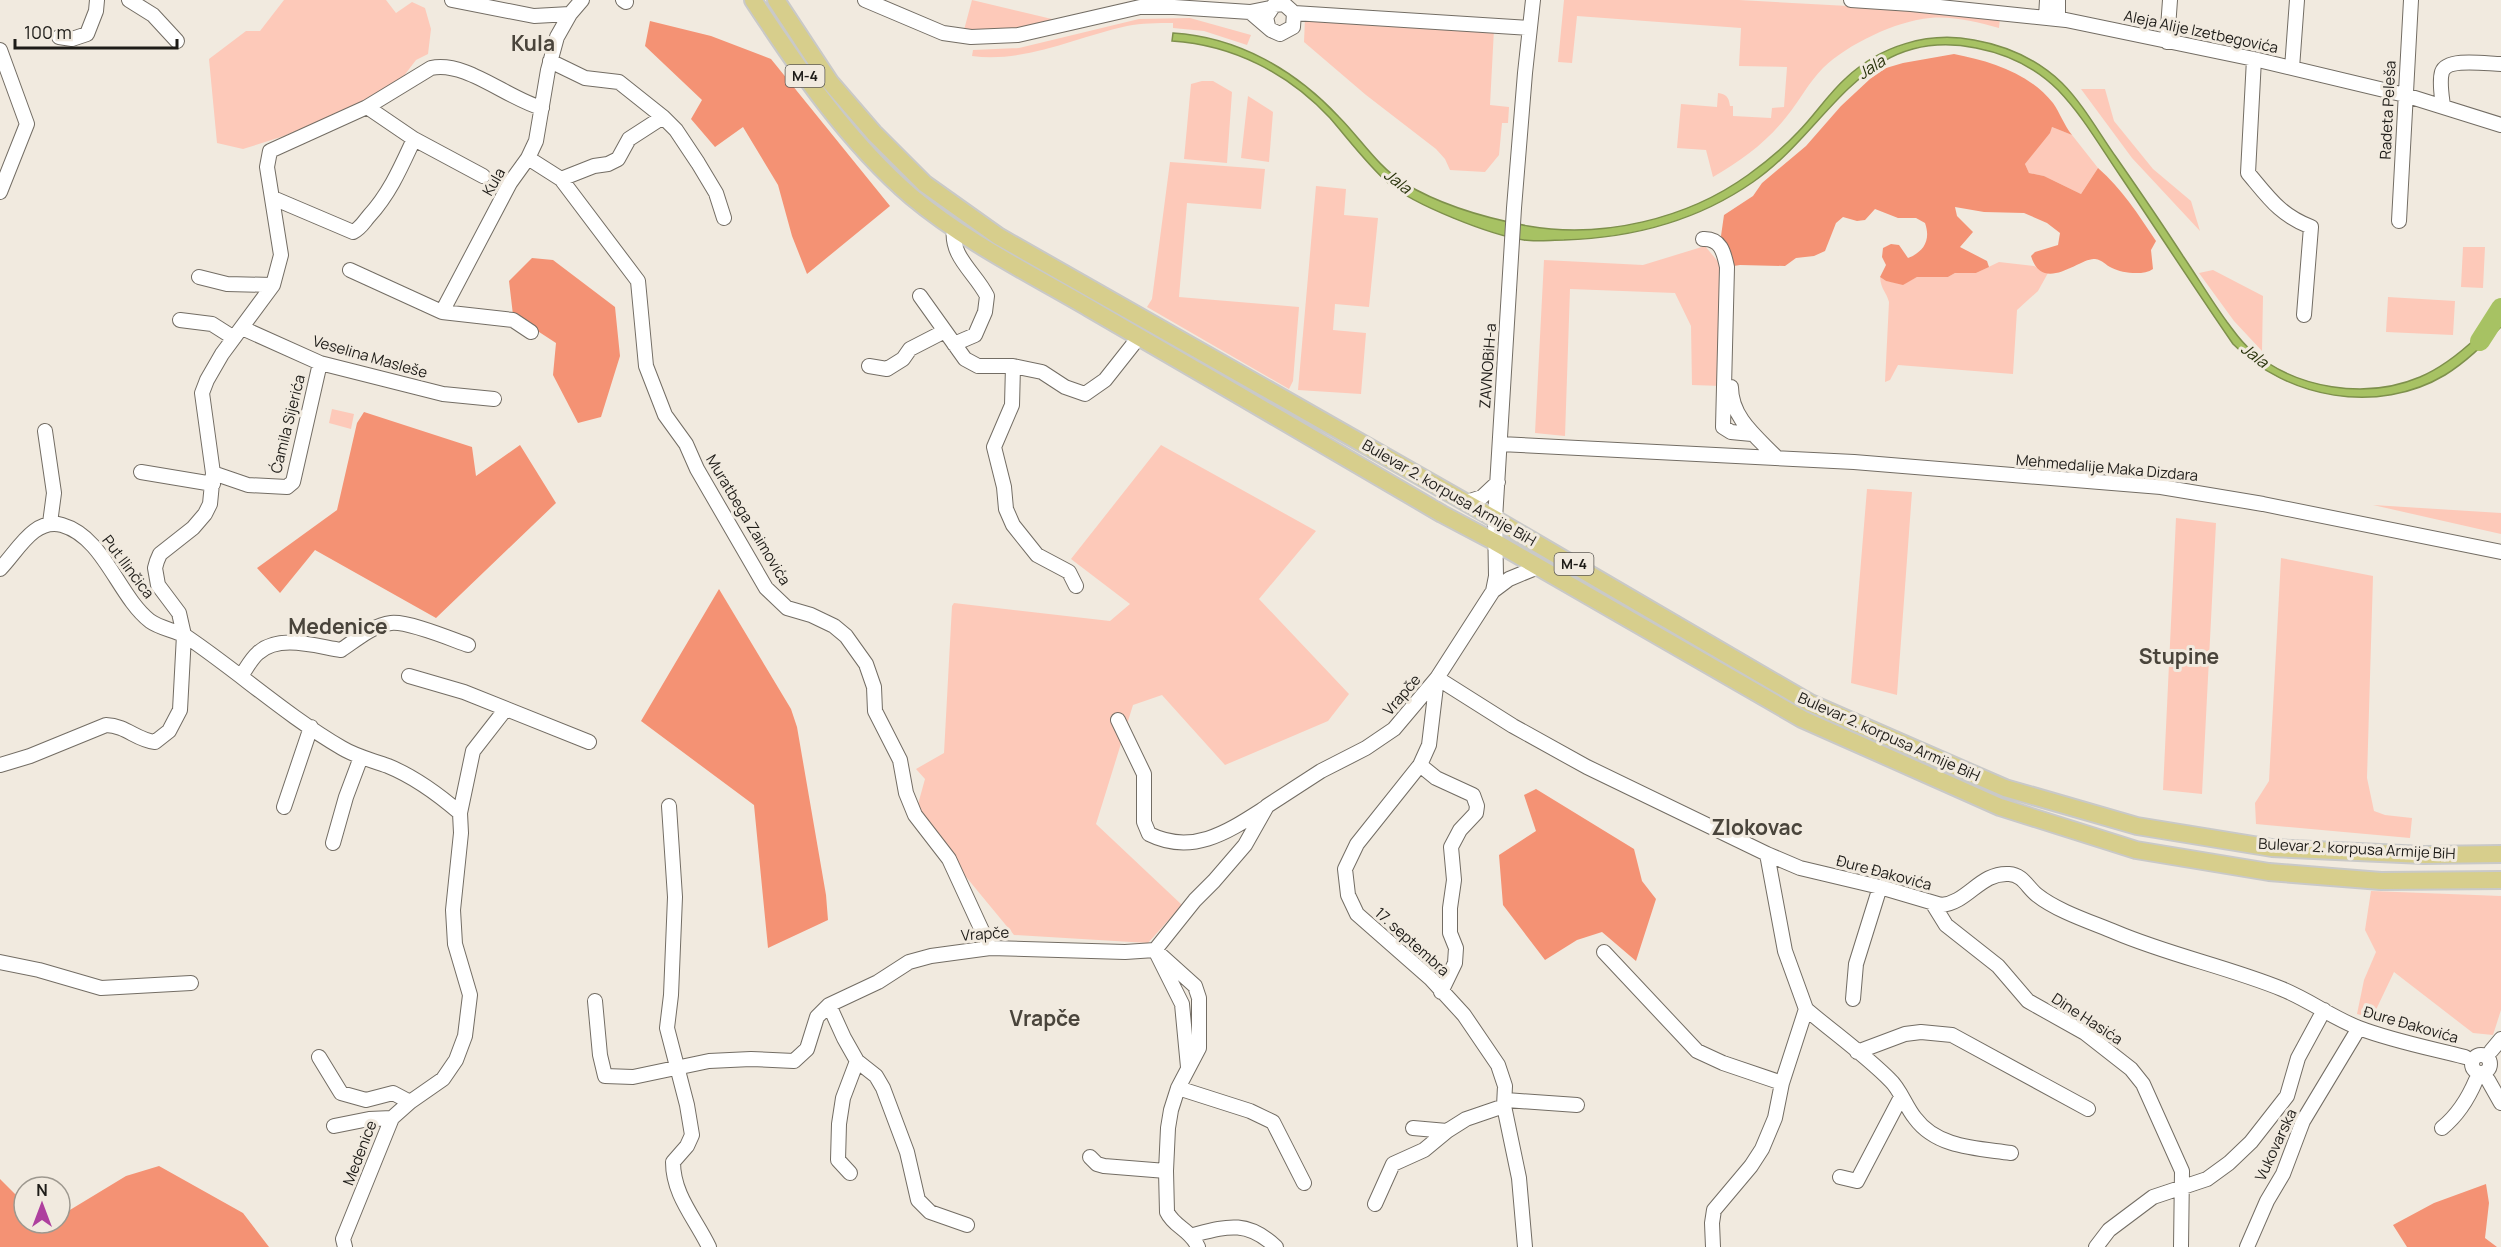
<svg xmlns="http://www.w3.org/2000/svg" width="2501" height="1247" font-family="Manrope,sans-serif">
  <rect width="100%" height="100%" fill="#f1eadf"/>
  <path fill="#fdc9b9" d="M284,0H386L396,13L412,2L425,8L431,29L428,54L416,60L403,77L352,107L284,136L243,149L217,143L209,59L246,31H260Z
    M972,0L1056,20L1012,29L964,30Z
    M1564,0H1739L1904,9L2000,18L1999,28C1976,22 1954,16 1930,18C1896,21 1848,44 1823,68C1809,82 1800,100 1787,116C1767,142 1741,161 1713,177L1706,150L1677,148L1681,104L1717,107L1718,93C1726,94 1729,97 1730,106H1733V116L1771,118L1772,108L1784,107L1787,67L1739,66L1741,28L1577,16L1572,63L1558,62Z
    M1190,18L1251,35L1247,45L1204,31L1173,28V23C1157,23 1142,23 1127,26C1076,37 1026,63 972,56L973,50L1019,48L1139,19Z
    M1305,18L1494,29L1490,105L1509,107L1508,123H1502L1499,155L1485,172L1450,170L1445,159L1436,149L1366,95L1304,42Z
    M1202,81H1213L1232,92L1227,163L1184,159L1191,84Z
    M2081,89H2105L2114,121L2153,169L2191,201L2200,231L2132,158Z
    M1248,96L1273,112L1269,162L1241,158Z
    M2052,127L2072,135L2098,168L2081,194L2044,176L2029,173L2025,164Z
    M1170,162L1265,169L1261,209L1187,203L1179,297L1299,307L1293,381L1289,389L1147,307L1152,299Z
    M1316,186L1346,189L1344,215L1378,218L1369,307L1335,304L1333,330L1366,333L1361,394L1298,390Z
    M1705,246L1725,270L1722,386L1692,385L1691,326L1675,293L1570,289L1565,436L1535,433L1544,260L1643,265Z
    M2463,247H2485L2483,288L2461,287Z
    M1999,262L2034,266L2048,273L2038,291L2017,310L2013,374L1898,365L1890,380L1885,382L1889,302C1886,291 1881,290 1880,277L1886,281L1903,284L1917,277H1948L1955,273H1976Z
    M2213,270L2263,296L2262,351L2234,321L2199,273Z
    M2388,297L2455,301L2453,335L2386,332Z
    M332,409L354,414L351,429L329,423Z
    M1161,445L1316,531L1259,599L1349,694L1328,721L1225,765L1162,695L1133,705L1096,824L1182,905L1148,943L1014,935L915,815L925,779L916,769L944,753L952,606L954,603L1110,621L1130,604L1071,559Z
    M1867,489L1912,492L1897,695L1851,683Z
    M2373,505L2501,513V534Z
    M2176,518L2216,523L2202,794L2163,790Z
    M2281,558L2373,576L2367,778L2374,811L2385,815L2412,818L2410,838L2256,824L2255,803L2269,781Z
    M2371,891L2501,896V1010L2493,1035L2473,1033L2394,972L2372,1018L2357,1014L2364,980L2376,952L2365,930Z"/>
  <path fill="#f49274" d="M650,21L711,36L771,59L890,206L807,274L792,236L778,185L743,127L715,147L691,119L702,100L645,46Z
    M1954,54C1990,61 2029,73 2053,103C2060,113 2064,125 2072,135L2052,127L2050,133L2025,164L2029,173L2044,176L2081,194L2098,168C2122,189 2138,214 2156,241L2151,250L2153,269C2143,276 2122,273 2112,268C2105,265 2103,260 2095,259C2080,257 2043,295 2031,256L2035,252L2058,245L2060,233L2047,223L2024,213L1984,212L1955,207L1957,216L1973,232L1960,247L1987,261L1989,267L1976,273H1955L1948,277H1917L1903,285L1886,281L1880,277L1886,265L1882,257L1883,248L1891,244L1899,245L1908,258C1924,252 1931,240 1925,223L1916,218H1898L1875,209L1865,220L1857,221L1843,217L1836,223L1825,251L1814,256L1796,258L1785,266L1740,265L1727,267L1716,242L1721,236L1724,215L1753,196L1762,183L1806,146L1841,106L1870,79L1886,68L1903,63Z
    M532,258L553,260L615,307L620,356L601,417L578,423L553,375L556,343L513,315L509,281Z
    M364,412L472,447L476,476L520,445L556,503L436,618L315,550L280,593L257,568L337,510L357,423Z
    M719,589L791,709L797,727L826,895L828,920L768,948L754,805L641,721Z
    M1536,789L1634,849L1642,881L1656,899L1636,961L1602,932L1577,940L1545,960L1503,905L1499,855L1536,831L1524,795Z
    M159,1166L243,1213L269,1247H0V1179L24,1203V1223H60V1216L126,1176Z
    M2486,1184L2489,1203L2485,1238L2497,1247H2407L2393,1225L2434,1203Z"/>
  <path fill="#a7c263" stroke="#7e904c" stroke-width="1.5" d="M1173,33C1238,37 1295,70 1339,117C1360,138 1378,167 1404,183C1442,206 1485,218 1528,226C1602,239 1687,219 1748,175C1766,162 1783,148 1798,132C1815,115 1828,94 1846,78C1880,46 1928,31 1974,40C2008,46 2037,59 2062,83C2083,104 2099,133 2116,157C2139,190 2161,222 2183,256C2198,278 2211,300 2227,322C2234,331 2241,342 2251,350C2295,389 2366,400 2420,377C2441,368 2459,354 2476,338L2480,341L2501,316V327C2483,345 2466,362 2445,375C2378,415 2287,399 2233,344C2195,289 2158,232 2121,177C2101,148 2083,116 2058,90C2036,68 2007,54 1976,48C1862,25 1830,129 1753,182C1697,221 1631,238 1564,240C1551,240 1536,242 1524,240C1490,235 1414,205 1388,183C1367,164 1349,140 1330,118C1288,73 1233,45 1172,41Z"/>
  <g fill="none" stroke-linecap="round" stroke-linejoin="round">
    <path stroke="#a7c263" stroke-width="20" d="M2480,341L2501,308"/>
    <g stroke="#736d64" stroke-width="16">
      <path id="minor" d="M129,0L153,15L177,41
        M452,0L534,16L570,14
        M623,0L626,2
        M865,0L943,33L971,37L1018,35L1140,7H1174L1250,12L1270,8
        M1851,0L1911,4L2066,20L2254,59L2405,95L2501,125
        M1250,12L1271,30L1280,34L1293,27L1294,13L1284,4L1274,5L1266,17L1268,26
        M1294,13L1529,28
        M2046,18L2047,0
        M2058,19V0
        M59,37L72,39L87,34L96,11L97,0
        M2167,42L2170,0
        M0,50L27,124L0,192
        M2254,59L2248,173C2269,198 2280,215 2311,227L2304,315
        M550,61L585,78L619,82L663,117L676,130L698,163L716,193L724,218
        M2292,68L2297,0
        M2443,106C2442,97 2439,82 2442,72C2447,57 2488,64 2501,64
        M414,139L483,176
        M528,158L561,179L638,281L646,366L665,415L686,444L697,469L766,588L787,608L811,615L834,626L846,636L866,664L874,687L875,711L900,760L906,793L915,815L949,859L990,948
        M561,179L594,166L608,164L618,159L629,139L663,117
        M273,198L353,232C361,228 363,223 369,216C390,193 401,167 414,139L367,107
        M2399,221L2411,0
        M1703,239C1721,238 1724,253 1727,267L1723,427L1731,432L1752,434
        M350,270L442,312L510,183L528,158L536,141L548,70L557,37L570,14L582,0
        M199,277L227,284L273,285
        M920,296L965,359L978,366H1013
        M442,312L513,320L531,332
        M180,320L212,324L234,338
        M242,328L320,363L443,394L494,399
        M954,344L975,335L985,312L987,296C975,272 950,257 954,228
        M869,366L887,369L903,359L910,349L945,331
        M1731,387C1731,418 1757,437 1777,458
        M45,431L54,493L50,523
        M1500,444L1854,462L2161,487L2263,504L2501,552
        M141,472L213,484
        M213,473L248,485L287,487L293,482L320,363
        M1467,502L1482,497L1498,482
        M0,569C17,552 34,517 62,525C104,537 118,596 150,621C161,629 176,630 187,637C240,673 287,716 342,748C357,757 372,760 388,766C415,777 438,794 460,813L461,833L453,910L455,944L470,995L465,1036L456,1060L443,1079L410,1102L392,1118L343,1239L345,1247
        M1076,586L1069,572L1037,555L1013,525L1006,509L1004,487L994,447L1012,405L1013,366L1042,372L1065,387L1085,394L1105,380L1139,337
        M1493,591L1509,579L1538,567
        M241,676C246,669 251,659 258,653C279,634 315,646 341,650C356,640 373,625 391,623C408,621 451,639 468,645
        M409,676L464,692L589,742
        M1118,720L1144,774V822L1149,834C1193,856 1229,831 1265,808
        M0,765L30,756L106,725C127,726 136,740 155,742L169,731L180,710L184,635L179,613L158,585L155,568L157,561L160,554L193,528L205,514L210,504L213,473L202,393L207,380L222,354L273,285L281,255L267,167L270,151L367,107L431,68C465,60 508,99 542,108
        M1420,765L1436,778L1473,795L1477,806L1476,813L1460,830L1451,847L1454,880L1450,908V933L1456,948L1455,963L1441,992
        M669,806L675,897L671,995L667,1028L687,1105L692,1135L687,1146L673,1162C673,1195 695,1218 709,1247
        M284,807L311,727
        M460,813L473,751L505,710
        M333,843L346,797L361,757
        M1933,904L1946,925L1998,966L2028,1001L2085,1033L2131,1069L2143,1084L2182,1171L2181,1247
        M1604,952L1697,1051L1723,1063L1782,1083
        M0,962L39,970L101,988L191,983
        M1853,999L1856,964L1880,887
        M595,1001L600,1055L605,1076L633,1077L709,1061L751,1059L794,1061L807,1049L817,1017L829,1005L878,982L909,962L931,956L990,948L1125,952L1155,950L1182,1004L1188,1067
        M829,1005L844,1038L857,1061L876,1076L883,1088L907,1152L918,1200L930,1212L967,1225
        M1806,1009C1834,1033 1864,1054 1890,1080C1900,1089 1906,1107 1915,1118C1937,1148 1977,1148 2011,1153
        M2491,1051L2501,1039
        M1857,1052L1905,1034L1921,1032L1952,1035L2088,1109
        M2472 1064a9 9 0 1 1 18 0a9 9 0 1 1-18 0Z
        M319,1057L341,1093L366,1100L393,1093L410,1102
        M2488,1080L2501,1103
        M1178,1088L1250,1111L1273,1122L1304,1183
        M1506,1100L1577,1105
        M334,1126L369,1119L392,1118
        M1413,1128L1447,1131L1466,1119L1504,1106
        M2442,1128C2458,1115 2468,1099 2476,1080
        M1090,1157L1097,1164L1104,1166L1166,1171
        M850,1173L838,1160L839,1124L843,1098L857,1061
        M1840,1177L1857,1181L1901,1097
        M1375,1204L1393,1164L1424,1150L1447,1131
        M1193,1235C1228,1226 1247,1220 1276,1247
        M1198,1247C1191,1230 1174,1227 1167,1212L1166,1171L1168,1128L1171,1110L1178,1088L1199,1048V998L1195,986L1155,950L1195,900L1214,881L1245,845L1267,806L1321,771L1366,748L1394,729L1437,678L1513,726L1587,767L1767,854L1800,868L1880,887L1941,905C1968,903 1980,872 2009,874C2023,875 2027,887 2037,895C2057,911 2091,922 2115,932C2169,955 2228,967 2282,989C2309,1000 2333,1018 2359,1028C2393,1041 2430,1048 2465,1057
        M1525,1247L1519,1178L1504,1106L1505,1086L1498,1065L1464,1015L1431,979L1357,914L1348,895L1345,869L1357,844L1420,765L1429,745L1437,678L1493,591L1496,576L1495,519L1514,208L1525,73L1533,0
        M1713,1247L1712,1223L1714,1210L1751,1166L1762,1149L1775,1118L1782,1083L1806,1009L1785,951L1767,854
        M2096,1247L2109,1230L2153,1197L2207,1179L2229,1163L2251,1142L2287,1096L2298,1058L2324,1010
        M2247,1247L2267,1201L2283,1174L2303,1121L2359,1028"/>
    </g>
    <g stroke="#c9c9c8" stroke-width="20">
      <path id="major" d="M753,0C799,70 848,142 912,197C966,242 1029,273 1089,308C1207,376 1325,446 1442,514L1495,542L1802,719L2000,807L2136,850L2269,872L2381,881L2501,880
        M776,0L830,82L874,133L925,184L998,236L1495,519L1810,703L2005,788L2137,826L2272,848L2424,855L2501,854"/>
    </g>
    <use href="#minor" stroke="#fff" stroke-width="14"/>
    <use href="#major" stroke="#d7ce8c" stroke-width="16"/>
  </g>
  <g text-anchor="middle" stroke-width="6" stroke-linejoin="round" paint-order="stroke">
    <g fill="#f1eadf" stroke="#5d5a54" stroke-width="1.5">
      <rect x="785.5" y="65" width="39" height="22" rx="4.5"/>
      <rect x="1554.5" y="553" width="39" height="22" rx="4.5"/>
    </g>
    <g font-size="14" font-weight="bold" fill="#1e1c18">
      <text x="805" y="81">M-4</text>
      <text x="1574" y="569">M-4</text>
    </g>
    <g font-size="15" fill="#1e1c18" stroke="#f1eadf">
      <text transform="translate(2201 32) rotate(12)" y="5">Aleja Alije Izetbegovića</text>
      <text transform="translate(2388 110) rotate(-87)" y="5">Radeta Peleša</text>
      <text transform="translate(494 182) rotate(-60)" y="5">Kula</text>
      <text transform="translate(370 357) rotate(16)" y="5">Veselina Masleše</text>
      <text transform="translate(1488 366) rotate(-86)" y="5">ZAVNOBiH-a</text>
      <text transform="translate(288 424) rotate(-76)" y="5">Ćamila Sijerića</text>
      <text transform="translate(2107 468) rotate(5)" y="5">Mehmedalije Maka Dizdara</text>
      <text transform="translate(1449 493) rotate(30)" y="5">Bulevar 2. korpusa Armije BiH</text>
      <text transform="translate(748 520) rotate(59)" y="5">Muratbega Zaimovića</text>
      <text transform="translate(128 567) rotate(53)" y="5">Put Ilinčica</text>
      <text transform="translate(1402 695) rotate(-49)" y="5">Vrapče</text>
      <text transform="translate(1889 737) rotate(24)" y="5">Bulevar 2. korpusa Armije BiH</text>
      <text transform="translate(2357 849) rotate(3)" y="5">Bulevar 2. korpusa Armije BiH</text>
      <text transform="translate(1884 873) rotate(15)" y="5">Đure Đakovića</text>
      <text transform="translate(985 934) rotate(-4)" y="5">Vrapče</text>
      <text transform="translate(1412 942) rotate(42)" y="5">17. septembra</text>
      <text transform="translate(2087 1019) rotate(33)" y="5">Dine Hasića</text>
      <text transform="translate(2411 1025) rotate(16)" y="5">Đure Đakovića</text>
      <text transform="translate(2276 1145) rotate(-65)" y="5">Vukovarska</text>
      <text transform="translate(360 1153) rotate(-69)" y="5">Medenice</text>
    </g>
    <g font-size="16" font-style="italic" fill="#253007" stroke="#f1eadf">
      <text transform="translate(1871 67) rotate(-33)" y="6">Jala</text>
      <text transform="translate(1398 181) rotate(37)" y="6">Jala</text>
      <text transform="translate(2255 355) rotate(37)" y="6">Jala</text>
    </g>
    <g font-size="21" font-weight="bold" fill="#49443b" stroke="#f1eadf">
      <text x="533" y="51">Kula</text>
      <text x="338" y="634">Medenice</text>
      <text x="2179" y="664">Stupine</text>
      <text x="1757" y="835">Zlokovac</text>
      <text x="1045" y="1026">Vrapče</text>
    </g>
  </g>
  <g transform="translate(42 1205)"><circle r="28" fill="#f1eadf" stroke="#9d988f" stroke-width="1.5"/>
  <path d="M0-4.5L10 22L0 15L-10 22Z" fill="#ae409e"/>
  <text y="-9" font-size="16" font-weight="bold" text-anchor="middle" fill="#1e1c18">N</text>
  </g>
  <path d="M15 39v9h162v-9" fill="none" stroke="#1e1c18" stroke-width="3"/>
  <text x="24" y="39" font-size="18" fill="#1e1c18" stroke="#f1eadf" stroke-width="4.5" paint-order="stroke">100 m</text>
</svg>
